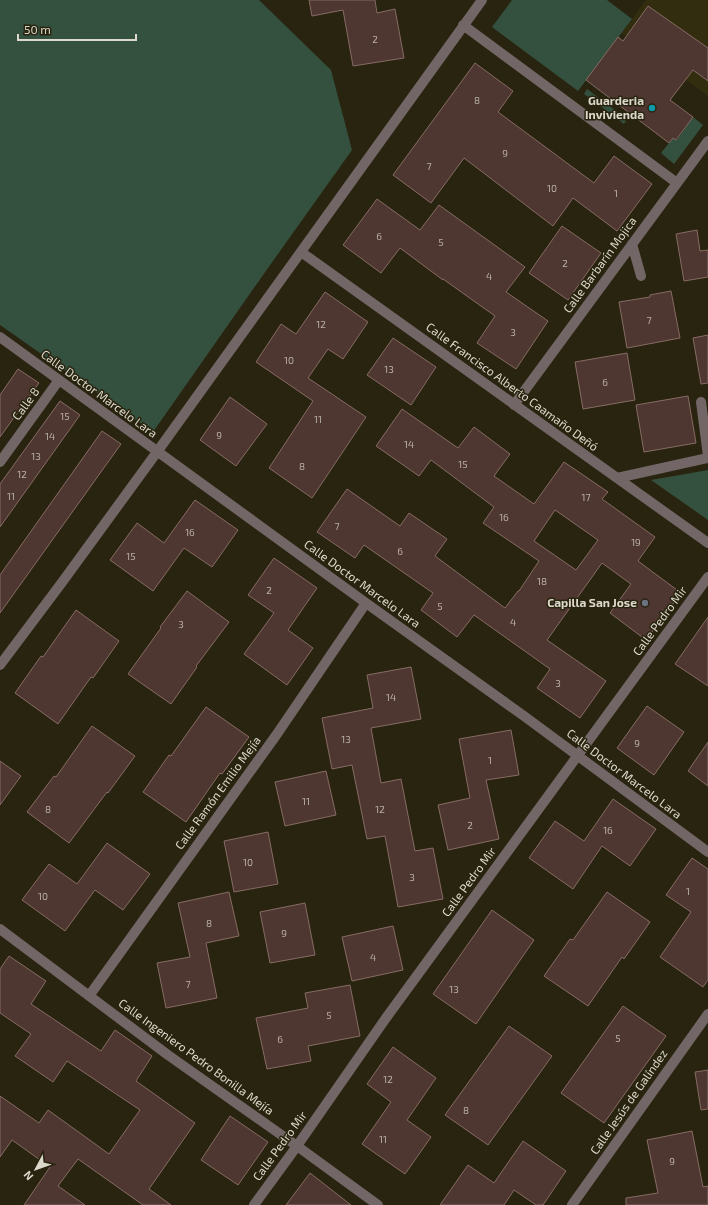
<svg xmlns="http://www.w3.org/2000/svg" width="708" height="1205" font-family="'Exo 2',sans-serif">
  <rect width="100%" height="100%" fill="#29240f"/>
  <path fill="#332d0f" d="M646,0H708V96L622,33Z"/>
  <path fill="#34503e" d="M0,0H259L331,70L352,150L268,268L153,432L0,325Z
    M512,0H607L632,19L578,91L492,27Z
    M587,89L627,119L624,124L584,94Z
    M693,117L703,125L674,164L661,153L673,138L677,140Z
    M708,470V520L651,480Z"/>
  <path fill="#4f3731" stroke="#866b64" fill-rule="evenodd" d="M309,0H375L377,13L395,9L404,58L353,66L343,10L312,16Z
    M648,6L708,48V81L693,70L670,100L693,117L676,140L673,138L669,143L586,80L618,37L623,41Z
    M475,63L513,91L498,112L594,183L614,156L652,184L617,231L573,198L553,226L464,158L431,203L393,175Z
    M377,199L420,230L439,205L525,267L506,292L548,321L516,369L477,343L495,316L443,279V280L400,248L381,273L343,245Z
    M562,226L601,253L568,300L529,273Z
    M697,230L700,251L708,250V277L684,281L676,234Z
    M671,291L680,338L627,348L619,302L650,297V295Z
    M325,292L368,322L343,359L328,349L308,378L366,417L312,498L269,468L313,401L256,362L281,324L296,334Z
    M708,335V383L701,384L693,338Z
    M393,338L436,367L411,405L367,375Z
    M627,353L635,400L583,409L575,362Z
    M18,369L39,383L0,437V395Z
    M688,396L696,443L644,452L636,405Z
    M230,397L267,424L236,466L200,440Z
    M60,401L80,415L0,527V484Z
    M402,409L458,448L474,427L510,454L494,476L534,504L564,462L608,492L602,499L655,537L638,561L681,593L646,640L610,613L631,584L602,563L547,640L606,681L580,718L537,688L550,669L474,615L457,637L421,610L433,593L364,545L355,558L317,532L347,489L400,526L409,513L447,539L435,556L505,608L518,591H519L539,561L483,523L494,507L431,460L419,476L376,446ZM555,510L598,540L576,570L534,541Z
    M102,431L121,444L0,613V575Z
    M195,500L238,530L212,567L184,548L153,591L110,560L137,523L164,543Z
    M274,558L317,588L288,630L313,648L287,685L244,654L274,613L248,595Z
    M187,591L229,622L196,666L197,667L171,704L128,674L161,628L160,627Z
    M76,610L119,641L93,678L91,677L58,724L15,693L41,656L43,657Z
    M708,617V686L675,664Z
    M411,667L421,719L371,728L381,783L401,779L415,851L433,848L443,899L398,907L385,836L367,839L352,765L332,769L322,718L373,708L367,675Z
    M647,706L684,732L654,775L617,748Z
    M206,707L249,737L222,774L220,773L186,822L143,792L169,755L171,756Z
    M92,726L135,756L108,793L107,792L69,843L27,812L54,776L56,777Z
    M511,730L519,775L486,780L499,839L448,850L438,805L470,798L459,739Z
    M708,742V786L688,771Z
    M0,761L21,776L0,805Z
    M326,771L336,815L285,826L275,782Z
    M613,799L656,829L630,866L602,846L573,889L529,858L555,821L584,841Z
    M268,832L278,884L234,892L224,841Z
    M107,843L150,874L123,910L95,890L65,931L22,900L49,864L77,884Z
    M692,858L708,869V980L703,987L660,957L691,912L666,895Z
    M229,892L239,936L206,943L217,998L166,1008L157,963L190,957L178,903Z
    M607,892L650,922L624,959L622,957L588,1006L544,976L570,939L573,940Z
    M305,903L315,955L270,963L260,912Z
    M492,910L534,940L476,1024L433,994Z
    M393,926L403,970L352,981L342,937Z
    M9,956L46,981L31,1004L101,1051L115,1030L152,1056L136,1081L195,1123L149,1189L171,1205H143L78,1159L58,1186L85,1205H24L50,1167L12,1140L0,1157V1096L39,1123L48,1110L109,1154L140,1110L67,1061L53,1082L15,1056L31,1034L0,1013V969Z
    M350,985L360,1036L308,1046L311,1061L267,1069L256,1018L308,1008L305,993Z
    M623,1006L666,1036L604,1123L561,1093Z
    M509,1026L552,1056L488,1145L445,1115Z
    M393,1047L436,1078L407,1120L431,1137L405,1174L362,1144L391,1102L367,1084Z
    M708,1070V1109L701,1110L695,1072Z
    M230,1116L268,1142L238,1185L201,1160Z
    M692,1131L703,1187L708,1186V1205H626V1198L658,1193L647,1140Z
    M523,1141L566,1171L543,1205H536L514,1190L504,1205H440L468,1165L494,1183Z
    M310,1173L351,1205H286Z"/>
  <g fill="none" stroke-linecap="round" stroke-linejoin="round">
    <path stroke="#726666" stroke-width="10" d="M463,25L677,183
      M632,244L641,276
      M301,252L708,543
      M0,337L366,603L524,716L708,852
      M701,402L708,456
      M514,405L708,141
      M0,462L59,380
      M617,478L708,458
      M0,665L63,581L157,452L482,0
      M0,929L168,1055L297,1146L378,1205
      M89,996L277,734L366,603
      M254,1205L297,1146L386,1018L708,577
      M572,1205L708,1014"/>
  </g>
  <circle fill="#0f9aa8" stroke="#29240f" stroke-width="1.5" cx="652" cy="108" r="4"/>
  <circle fill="#6b7280" stroke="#29240f" stroke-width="1.5" cx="645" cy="603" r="4"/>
  <g text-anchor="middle" stroke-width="3" stroke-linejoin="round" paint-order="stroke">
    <g font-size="10" fill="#b9b0a5">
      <text x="375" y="43">2</text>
      <text x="477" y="104">8</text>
      <text x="505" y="157">9</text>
      <text x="429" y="170">7</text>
      <text x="552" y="192">10</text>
      <text x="616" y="197">1</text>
      <text x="379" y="240">6</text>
      <text x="441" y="246">5</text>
      <text x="565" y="267">2</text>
      <text x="489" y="280">4</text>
      <text x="649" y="324">7</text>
      <text x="321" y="328">12</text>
      <text x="513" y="336">3</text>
      <text x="289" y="364">10</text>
      <text x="389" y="373">13</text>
      <text x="605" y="386">6</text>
      <text x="65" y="420">15</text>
      <text x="318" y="423">11</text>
      <text x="219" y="439">9</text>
      <text x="50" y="440">14</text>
      <text x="409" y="448">14</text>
      <text x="36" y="460">13</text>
      <text x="463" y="468">15</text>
      <text x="302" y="470">8</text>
      <text x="22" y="478">12</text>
      <text x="11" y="500">11</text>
      <text x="586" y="501">17</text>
      <text x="504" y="521">16</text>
      <text x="337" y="530">7</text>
      <text x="190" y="536">16</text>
      <text x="636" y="546">19</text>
      <text x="400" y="555">6</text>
      <text x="131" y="560">15</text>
      <text x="542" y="585">18</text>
      <text x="269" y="594">2</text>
      <text x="440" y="610">5</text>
      <text x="513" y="626">4</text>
      <text x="181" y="628">3</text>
      <text x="558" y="687">3</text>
      <text x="391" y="701">14</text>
      <text x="346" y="743">13</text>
      <text x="637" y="747">9</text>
      <text x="490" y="764">1</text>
      <text x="306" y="805">11</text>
      <text x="48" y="813">8</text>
      <text x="380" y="813">12</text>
      <text x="470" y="829">2</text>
      <text x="608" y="834">16</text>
      <text x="248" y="866">10</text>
      <text x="412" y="881">3</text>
      <text x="688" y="895">1</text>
      <text x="43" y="900">10</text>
      <text x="209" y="927">8</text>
      <text x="284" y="937">9</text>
      <text x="373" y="961">4</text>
      <text x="188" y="988">7</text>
      <text x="454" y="993">13</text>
      <text x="329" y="1019">5</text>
      <text x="618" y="1042">5</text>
      <text x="280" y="1043">6</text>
      <text x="388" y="1083">12</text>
      <text x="466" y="1114">8</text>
      <text x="383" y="1143">11</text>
      <text x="672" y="1165">9</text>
    </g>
    <g font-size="12" font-weight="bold" fill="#dcd9cc" stroke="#29240f" text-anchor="end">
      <text x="644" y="105">Guarderia<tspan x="644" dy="14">Invivienda</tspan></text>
      <text x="637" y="607">Capilla San Jose</text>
    </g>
    <g font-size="12" fill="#dcd9cc" stroke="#29240f">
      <text transform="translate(600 265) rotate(-54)" y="4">Calle Barbarín Mojica</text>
      <text transform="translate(512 387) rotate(36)" y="4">Calle Francisco Alberto Caamaño Deñó</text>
      <text transform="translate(99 394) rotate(36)" y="4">Calle Doctor Marcelo Lara</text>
      <text transform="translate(26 404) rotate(-54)" y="4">Calle 8</text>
      <text transform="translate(362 584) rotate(36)" y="4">Calle Doctor Marcelo Lara</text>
      <text transform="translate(660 621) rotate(-54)" y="4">Calle Pedro Mir</text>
      <text transform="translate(624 774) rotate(37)" y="4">Calle Doctor Marcelo Lara</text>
      <text transform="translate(218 793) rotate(-54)" y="4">Calle Ramón Emilio Mejía</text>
      <text transform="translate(469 882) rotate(-54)" y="4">Calle Pedro Mir</text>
      <text transform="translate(196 1057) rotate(36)" y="4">Calle Ingeniero Pedro Bonilla Mejía</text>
      <text transform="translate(629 1102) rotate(-55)" y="4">Calle Jesús de Galíndez</text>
      <text transform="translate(280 1146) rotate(-54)" y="4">Calle Pedro Mir</text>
    </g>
  </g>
  <g transform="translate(36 1169) rotate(229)" stroke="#29240f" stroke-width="3" paint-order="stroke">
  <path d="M0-3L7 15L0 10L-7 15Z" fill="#dcd9cc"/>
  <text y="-6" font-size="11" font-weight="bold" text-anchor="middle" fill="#dcd9cc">N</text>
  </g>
  <path d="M18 34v6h118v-6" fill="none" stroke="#dcd9cc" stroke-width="2"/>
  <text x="24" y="34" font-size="12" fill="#dcd9cc" stroke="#29240f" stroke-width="3" paint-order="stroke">50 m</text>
</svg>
